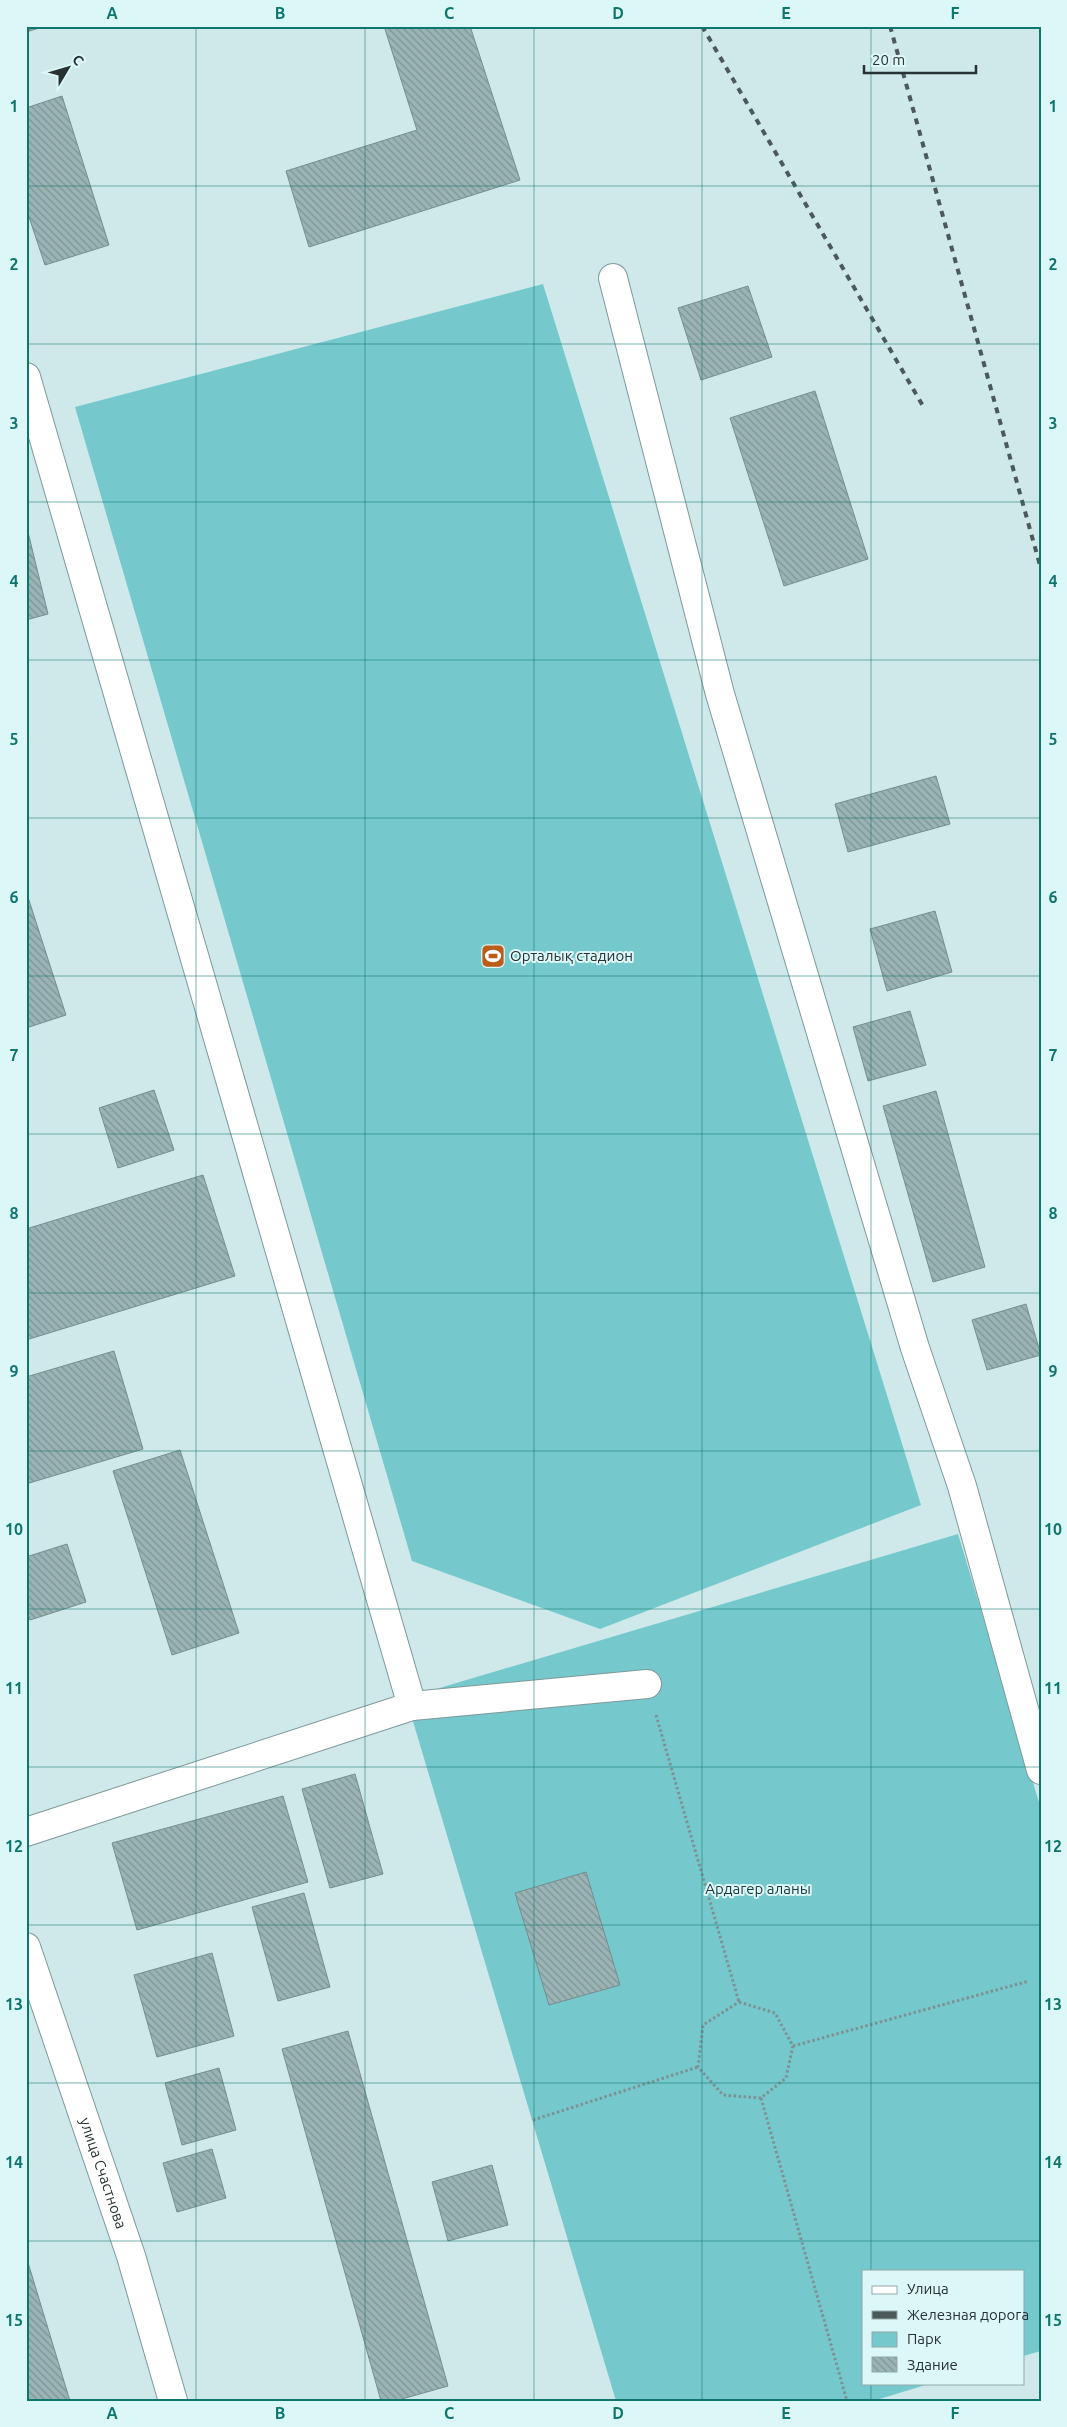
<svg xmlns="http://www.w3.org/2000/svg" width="1067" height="2427" font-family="Ubuntu,sans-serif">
  <defs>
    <pattern id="building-back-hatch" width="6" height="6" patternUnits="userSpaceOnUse" patternTransform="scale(1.25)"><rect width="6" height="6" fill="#9ab4b5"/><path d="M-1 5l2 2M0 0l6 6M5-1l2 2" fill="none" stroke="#7e9394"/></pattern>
  </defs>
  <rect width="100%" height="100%" fill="#cfe9ea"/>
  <path fill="#75c9cd" d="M543,284L921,1505L600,1629L412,1561L75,407Z
    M958,1534L1041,1809V2351L1023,2356V2271H863V2383H932L873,2401H616L406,1698Z"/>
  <path fill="url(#building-back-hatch)" stroke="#758d8e" d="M26,26H46L26,32Z
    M384,26H470L520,180L309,247L286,171L417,130Z
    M62,96L109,245L45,265L26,208V108Z
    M748,286L772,357L701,380L678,308Z
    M815,391L868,559L784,586L730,418Z
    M26,524L48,614L26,620Z
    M936,776L950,824L848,852L835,804Z
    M26,891L66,1015L26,1028Z
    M935,911L952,972L887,991L870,929Z
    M910,1011L926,1065L868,1081L853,1027Z
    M154,1090L174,1150L118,1168L99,1108Z
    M936,1091L985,1267L933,1282L883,1106Z
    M203,1175L235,1276L26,1340V1229Z
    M1026,1304L1041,1355L987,1370L972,1320Z
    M114,1351L143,1449L26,1484V1377Z
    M180,1450L239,1633L172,1655L113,1471Z
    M67,1544L86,1602L30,1620L26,1608V1557Z
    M355,1774L383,1874L330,1888L302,1789Z
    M283,1796L308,1882L137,1930L112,1843Z
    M586,1872L620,1985L549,2005L515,1893Z
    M304,1893L330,1987L278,2001L252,1907Z
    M212,1953L234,2036L157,2057L134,1975Z
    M348,2031L448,2386L395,2401H381L282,2049Z
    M219,2068L236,2130L182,2145L165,2083Z
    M212,2149L226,2198L177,2212L163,2163Z
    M492,2165L508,2225L448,2241L432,2182Z
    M26,2256L70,2401H26Z"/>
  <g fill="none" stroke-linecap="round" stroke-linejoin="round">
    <g stroke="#7f9899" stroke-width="30">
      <g id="minor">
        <path d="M613,278L720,694L915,1348L962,1486L1041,1770"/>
        <path d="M26,377L412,1706L26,1832"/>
        <path d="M412,1706L647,1684"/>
        <path id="s1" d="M26,1947L131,2256L173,2401"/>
      </g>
    </g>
    <path stroke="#7e9192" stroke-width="3" stroke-dasharray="2.5 2.5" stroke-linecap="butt" d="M656,1715L739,2002
      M739,2002L775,2013L793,2046L786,2078L761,2098L723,2095L698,2067L703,2025Z
      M793,2046L1029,1981
      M761,2098L847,2401
      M533,2120L698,2067"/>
    <use href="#minor" stroke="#fff" stroke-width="28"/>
    <path stroke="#4b595a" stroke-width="4" stroke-dasharray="6 6" stroke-linecap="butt" d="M702,26L923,406
      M890,26L1041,569"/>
  </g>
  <path fill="none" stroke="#0f766e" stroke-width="1" stroke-opacity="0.55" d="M196,26V2401M365,26V2401M534,26V2401M702,26V2401M871,26V2271M26,186H1041M26,344H1041M26,502H1041M26,660H1041M26,818H1041M26,976H1041M26,1134H1041M26,1293H1041M26,1451H1041M26,1609H1041M26,1767H1041M26,1925H1041M26,2083H1041M26,2241H1041M871,2383V2401"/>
  <defs>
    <g id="stadium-square" transform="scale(1.25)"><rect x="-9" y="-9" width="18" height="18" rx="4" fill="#bc5c1a" stroke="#dcf7f7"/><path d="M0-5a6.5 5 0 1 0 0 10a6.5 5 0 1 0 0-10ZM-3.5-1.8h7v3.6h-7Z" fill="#fff"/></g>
  </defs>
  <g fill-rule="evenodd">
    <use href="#stadium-square" x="493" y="956"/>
  </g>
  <g text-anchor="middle" stroke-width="4" stroke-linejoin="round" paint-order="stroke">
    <g font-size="15" fill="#283233" stroke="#dcf7f7" text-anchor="start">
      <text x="510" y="961">Орталық стадион</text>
    </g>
    <g font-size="15" fill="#1e3738" stroke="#dcf7f7">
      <text x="758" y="1894">Ардагер аланы</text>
    </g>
    <g font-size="15" fill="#283233" stroke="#dcf7f7">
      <text dy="5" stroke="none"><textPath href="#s1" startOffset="239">улица Счастнова</textPath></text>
    </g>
  </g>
  <rect width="1067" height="2427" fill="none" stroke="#dcf7f7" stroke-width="55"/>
  <rect x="862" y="2270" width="162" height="115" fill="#dcf7f7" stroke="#94a8a9"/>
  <rect x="872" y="2286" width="25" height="8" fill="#ffffff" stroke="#94a8a9"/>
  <text x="907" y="2294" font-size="15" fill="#283233">Улица</text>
  <rect x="872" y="2311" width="25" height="8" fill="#4b595a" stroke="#94a8a9"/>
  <text x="907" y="2320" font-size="15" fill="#283233">Железная дорога</text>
  <rect x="872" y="2332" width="25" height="15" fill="#75c9cd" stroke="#94a8a9"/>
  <text x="907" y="2344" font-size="15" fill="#283233">Парк</text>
  <rect x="872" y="2357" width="25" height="15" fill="url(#building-back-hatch)" stroke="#94a8a9"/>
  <text x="907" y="2370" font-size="15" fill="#283233">Здание</text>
  <g transform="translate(68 68) rotate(52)" stroke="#dcf7f7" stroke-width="4" paint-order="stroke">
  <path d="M0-4L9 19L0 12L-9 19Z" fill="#283233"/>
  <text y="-8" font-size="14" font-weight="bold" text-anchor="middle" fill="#283233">С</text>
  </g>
  <path d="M864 65v8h112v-8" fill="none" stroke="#283233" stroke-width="2.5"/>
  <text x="872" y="65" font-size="15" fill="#283233" stroke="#dcf7f7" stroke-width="4" paint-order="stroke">20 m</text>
  <rect x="28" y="28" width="1012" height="2372" fill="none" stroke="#0f766e" stroke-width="2"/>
  <g font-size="16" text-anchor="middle" font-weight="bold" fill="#0f766e">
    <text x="112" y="19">A</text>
    <text x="280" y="19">B</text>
    <text x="449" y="19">C</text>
    <text x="618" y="19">D</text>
    <text x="786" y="19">E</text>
    <text x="955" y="19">F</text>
    <text x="14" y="112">1</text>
    <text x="1053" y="112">1</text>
    <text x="14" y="270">2</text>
    <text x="1053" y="270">2</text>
    <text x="14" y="429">3</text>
    <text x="1053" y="429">3</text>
    <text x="14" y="587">4</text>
    <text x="1053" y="587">4</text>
    <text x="14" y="745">5</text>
    <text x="1053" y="745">5</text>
    <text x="14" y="903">6</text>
    <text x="1053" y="903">6</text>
    <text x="14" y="1061">7</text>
    <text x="1053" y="1061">7</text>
    <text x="14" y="1219">8</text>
    <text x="1053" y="1219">8</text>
    <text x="14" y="1377">9</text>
    <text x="1053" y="1377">9</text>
    <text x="14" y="1535">10</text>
    <text x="1053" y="1535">10</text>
    <text x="14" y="1694">11</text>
    <text x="1053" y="1694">11</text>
    <text x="14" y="1852">12</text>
    <text x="1053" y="1852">12</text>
    <text x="14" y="2010">13</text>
    <text x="1053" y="2010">13</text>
    <text x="14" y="2168">14</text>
    <text x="1053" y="2168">14</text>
    <text x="14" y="2326">15</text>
    <text x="1053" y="2326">15</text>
    <text x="112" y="2419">A</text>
    <text x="280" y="2419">B</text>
    <text x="449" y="2419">C</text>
    <text x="618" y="2419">D</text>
    <text x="786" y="2419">E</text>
    <text x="955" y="2419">F</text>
  </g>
</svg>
